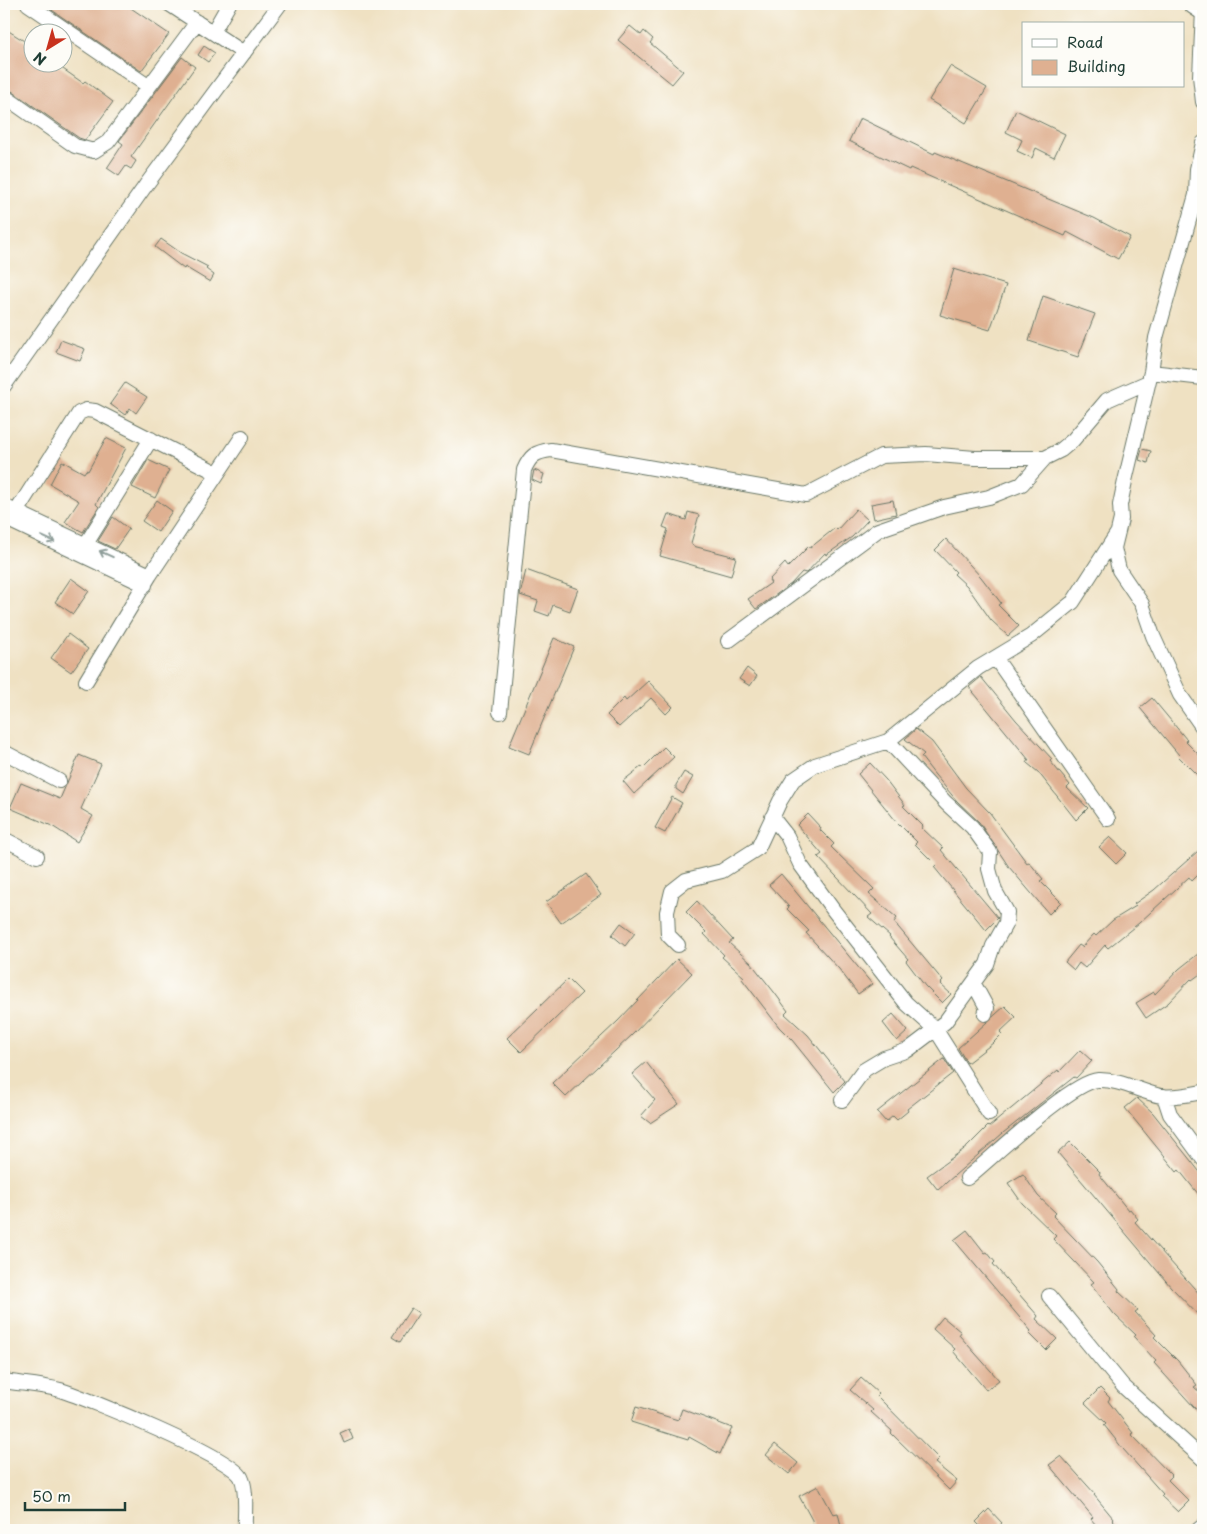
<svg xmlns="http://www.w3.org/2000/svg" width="1207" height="1534" font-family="'Playpen Sans',sans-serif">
  <rect width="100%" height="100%" fill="#fdfcf7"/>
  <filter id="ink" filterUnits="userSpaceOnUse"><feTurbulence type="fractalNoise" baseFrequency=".02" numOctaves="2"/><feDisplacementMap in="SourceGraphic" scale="10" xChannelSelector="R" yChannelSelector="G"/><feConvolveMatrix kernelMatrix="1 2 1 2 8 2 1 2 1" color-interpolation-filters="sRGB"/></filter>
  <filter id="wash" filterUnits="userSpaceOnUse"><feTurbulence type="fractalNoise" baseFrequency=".0096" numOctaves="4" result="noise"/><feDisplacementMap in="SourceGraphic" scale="20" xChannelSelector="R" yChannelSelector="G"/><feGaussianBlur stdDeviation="1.12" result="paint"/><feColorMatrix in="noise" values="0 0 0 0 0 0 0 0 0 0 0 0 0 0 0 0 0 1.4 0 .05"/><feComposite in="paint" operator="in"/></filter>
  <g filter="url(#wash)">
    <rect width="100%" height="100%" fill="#efe1c2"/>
    <g id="blocks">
      <path fill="#dfb091" d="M43,4H125L169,34L141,71Z
        M630,26L641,35L644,31L653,39L650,43L683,71L672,84L618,40Z
        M4,28L32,46V62H53L83,83L85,81L113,102L85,140L79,138L9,89L4,87Z
        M204,46L215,53L208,62L198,55Z
        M182,57L195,67L131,157L136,161L131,169L126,166L119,176L107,168L123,144L119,141Z
        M950,66L987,88L966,123L929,100Z
        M1016,110L1065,134L1054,157L1036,148L1032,158L1017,151L1022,140L1006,132Z
        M860,118L934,154L935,152L1094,218L1130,237L1118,259L1067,232L1065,236L910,168L909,170L849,141Z
        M161,239L181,253L208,267L206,269L214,275L210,282L185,267L184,269L155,247Z
        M954,269L1006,285L990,330L940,315Z
        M1043,296L1095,314L1078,357L1029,341Z
        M61,340L85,349L80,361L56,352Z
        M125,383L147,397L136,413L130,408L125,415L110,404Z
        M106,438L126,448L96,504L99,507L83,532L65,522L79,501L50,484L62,461L84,473L86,470L88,471Z
        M1142,449L1151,451L1148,463L1139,460Z
        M148,460L169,470L155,498L132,487Z
        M534,470L544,474L541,484L532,480Z
        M157,500L172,511L158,532L142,521Z
        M893,500L896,514L874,519L871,504Z
        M856,509L868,520L852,537L826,555L825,553L806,573L802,572L791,584L756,609L748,599L771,583L769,580L785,563L788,567L809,546L810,548L835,528L837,530Z
        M688,512L699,515L691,543L693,546L736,557L731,576L660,556L668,529L663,527L668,514L686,520Z
        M113,517L129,529L115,549L98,541Z
        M946,539L981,577L1001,603L998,605L1019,626L1008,636L991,620L967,586L954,574L956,572L935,550Z
        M526,570L578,589L570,611L553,605L549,616L535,611L538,601L520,595Z
        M71,578L89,591L73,614L55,602Z
        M68,634L88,649L71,672L51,658Z
        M554,638L574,647L529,754L509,746Z
        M747,668L757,676L750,686L739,679Z
        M981,677L1016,720L1052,759L1050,761L1070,785L1067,788L1088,808L1076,820L1038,772L1027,763L1029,760L969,687Z
        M648,681L673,707L666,714L651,698L619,727L607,715L624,698L626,701Z
        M1152,698L1187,740L1185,741L1203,759V781L1178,756L1179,755L1140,708Z
        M916,729L932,742L966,788L990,813L1027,863L1029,862L1043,879L1040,881L1061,902L1049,914L1009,867L979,822L957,801L935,775L921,757L924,754L905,739Z
        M664,747L674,757L634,794L623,781L642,766L643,768Z
        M79,755L101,764L81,809L93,816L77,842L52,826L10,808L21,783L60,799Z
        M870,763L886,780L905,805L903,806L923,826L922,828L943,848L941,850L998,918L986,930L934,867L936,865L915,844L917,842L896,821L858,774Z
        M684,772L693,777L683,794L676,789V785Z
        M672,797L682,803L665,833L655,828Z
        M808,814L821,828L820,830L834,844L831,847L874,889L869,894L897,918L894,922L943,981L940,984L951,994L942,1003L925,986L906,961L908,959L889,937L890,936L868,917L872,914L818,857L822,854L797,825Z
        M1110,837L1127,853L1116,864L1099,847Z
        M1198,851L1203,857V864L1198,869L1201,872L1192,881L1189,877L1139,923L1108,948L1105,945L1085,968L1079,963L1074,970L1065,962L1079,945L1082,947L1094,934L1096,936L1113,920L1136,906L1134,904L1154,890Z
        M586,874L601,895L561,923L546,902Z
        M781,874L872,984L858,994L839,969L806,933L809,931L787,909L789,907L769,885Z
        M697,901L733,940L729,943L751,963L774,992L788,1011L785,1014L808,1035L845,1081L834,1092L792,1040L779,1027L742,979L744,977L722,957L724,955L704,934L706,932L686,912Z
        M621,923L635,933L625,946L612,935Z
        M1203,950V972L1192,980L1191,979L1168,1003L1146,1018L1136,1003L1154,992L1155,994L1179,969Z
        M677,959L692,973L632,1035L566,1097L552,1083L618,1021Z
        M568,979L582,993L521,1052L507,1038Z
        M1005,1006L1016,1017L1000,1032L1002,1034L993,1043L967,1063L958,1048Z
        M893,1014L908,1031L897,1041L883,1023Z
        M1080,1050L1092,1061L1076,1078L1074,1077L1003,1133L938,1190L927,1176L967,1147L988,1126L989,1127L1058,1070L1059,1072Z
        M944,1059L953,1073L907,1109L908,1111L897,1120L893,1116L886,1122L877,1112Z
        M646,1062L679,1104L650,1123L641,1116L655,1100L632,1074Z
        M1137,1098L1153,1113L1203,1176V1200L1179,1170L1177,1172L1125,1108Z
        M1070,1142L1100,1172L1099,1174L1128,1210L1130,1209L1138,1219L1135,1222L1203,1298V1320L1171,1287L1058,1153Z
        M1023,1174L1038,1196L1056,1213L1053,1216L1097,1262L1119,1289L1118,1291L1138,1310L1135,1312L1156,1335L1154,1337L1178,1361L1197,1385L1194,1387L1203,1395V1417L1154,1363L1156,1361L1134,1337L1136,1335L1114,1314L1091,1284L1094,1282L1053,1239L1056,1236L1022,1203L1008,1183Z
        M967,1230L985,1253L987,1252L995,1262L993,1264L1038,1316L1036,1319L1057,1339L1046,1350L1029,1333L1031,1331L954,1240Z
        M411,1308L419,1313L400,1342L392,1337Z
        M943,1317L961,1332L959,1335L999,1380L986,1390L953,1351L955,1349L933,1329Z
        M861,1378L878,1393L876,1395L939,1459L935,1463L957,1481L949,1490L891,1433L892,1431L871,1412L873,1410L850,1390Z
        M1100,1388L1110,1398L1108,1401L1133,1433L1131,1434L1172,1476L1168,1480L1189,1501L1178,1512L1161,1496L1163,1494L1123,1449L1104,1425L1106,1423L1085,1403Z
        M636,1407L678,1420L682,1409L732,1428L720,1454L689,1437L688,1440L631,1422Z
        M349,1429L353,1439L344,1443L340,1433Z
        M775,1444L798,1463L789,1474L766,1455Z
        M1061,1456L1095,1494L1094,1495L1113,1518L1112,1519L1123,1530H1100L1091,1519L1093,1517L1049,1465Z
        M818,1486L833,1514L838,1513L842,1530H814L812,1520L799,1496Z
        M989,1509L1002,1523L1000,1525L1006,1530H984L976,1522Z"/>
    </g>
  </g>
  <g filter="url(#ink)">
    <use href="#blocks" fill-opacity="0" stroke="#687666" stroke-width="1"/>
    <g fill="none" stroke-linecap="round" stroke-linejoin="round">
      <g stroke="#687666" stroke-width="16">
        <path id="minor" d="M28,4L148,86
          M169,4L244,53
          M1203,10L1200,76L1203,102
          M213,32L229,4
          M4,96L75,146L94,151L108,142L197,22
          M1203,143L1197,169L1196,195L1156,338L1151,372L1125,481L1120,505L1121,519L1114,548L1119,570L1142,604L1153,636L1180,695L1203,728
          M1151,372L1203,378
          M4,386L146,185L280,4
          M4,506L150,575
          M16,512L79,413L86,410L95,411L217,473
          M4,518L145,585
          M86,544L151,439
          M728,641L878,530L944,507L989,497L1022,484L1045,458L1061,450L1073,440L1107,400L1148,382
          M996,659L1108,819
          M86,681L150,575L242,437
          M500,712L524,470C530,456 535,452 551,450L806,495L881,456L926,454L975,458H1045
          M4,752L59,781
          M772,817L787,836L800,864L834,911L906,1003L936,1030L989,1114
          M4,839L37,856
          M678,945L668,935L667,912L672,891L686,880L722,871L758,848L780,801L793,780L815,765L888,741L978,668L1031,636L1073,602L1118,532
          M974,984L987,1008L985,1014
          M1164,1096L1170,1114L1203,1159
          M842,1100L864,1070L884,1058L908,1050L945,1022L987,964L993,946L1006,923L1007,912L995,891L989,869L990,852L972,827L946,803L888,741
          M967,1178C992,1158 1071,1082 1098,1080C1119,1079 1141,1092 1161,1096C1174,1098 1191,1094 1203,1092
          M1049,1296L1123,1386L1203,1459
          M4,1381C22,1384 42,1385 60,1390C89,1399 229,1456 241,1477C248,1491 244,1515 245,1530
          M1198,1530L1203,1526"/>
      </g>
      <g stroke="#687666" stroke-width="22">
        <path id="highway" d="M1194,4L1203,10"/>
      </g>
      <use href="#minor" stroke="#fff" stroke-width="14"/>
      <use href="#highway" stroke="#fff" stroke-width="20"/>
    </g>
    <defs><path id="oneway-shaft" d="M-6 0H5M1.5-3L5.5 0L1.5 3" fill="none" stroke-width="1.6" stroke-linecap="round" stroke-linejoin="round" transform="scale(1.25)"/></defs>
    <g stroke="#8f9e9a">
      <use href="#oneway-shaft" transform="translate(48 539) rotate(25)"/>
      <use href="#oneway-shaft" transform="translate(106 554) rotate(-155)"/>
    </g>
  </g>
  <rect width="1207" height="1534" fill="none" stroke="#fdfcf7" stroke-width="20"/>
  <rect x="1022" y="22" width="162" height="65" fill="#fdfcf7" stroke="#a4b0a9"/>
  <rect x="1032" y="39" width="25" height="8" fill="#ffffff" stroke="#a4b0a9"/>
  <text x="1067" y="48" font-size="15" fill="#1f3d34">Road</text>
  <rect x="1032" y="60" width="25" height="15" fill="#dfb091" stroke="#a4b0a9"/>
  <text x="1067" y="72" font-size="15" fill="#1f3d34">Building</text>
  <g transform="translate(48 48) rotate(217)"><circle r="24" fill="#fdfcf7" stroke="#a4b0a9"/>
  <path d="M0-4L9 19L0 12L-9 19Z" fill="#c8321e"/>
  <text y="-8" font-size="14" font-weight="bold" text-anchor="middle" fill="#1f3d34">N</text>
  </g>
  <path d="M25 1502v8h100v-8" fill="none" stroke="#1f3d34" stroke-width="2.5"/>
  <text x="32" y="1502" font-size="15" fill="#1f3d34" stroke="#fdfcf7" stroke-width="4" paint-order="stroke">50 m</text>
</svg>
